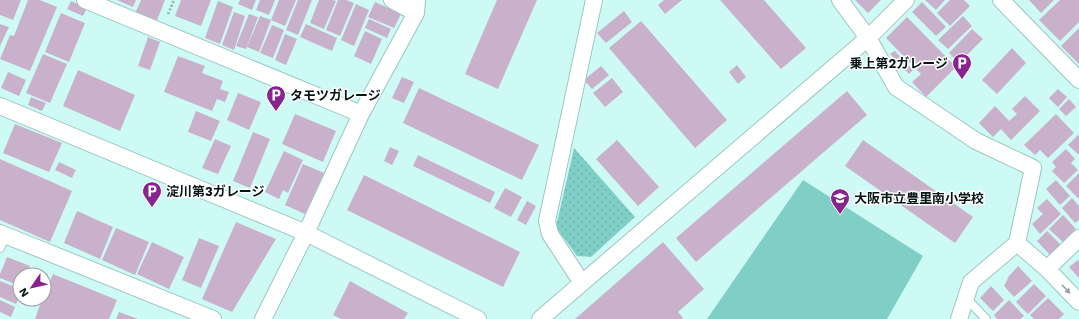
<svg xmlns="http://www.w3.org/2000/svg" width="1079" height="319" font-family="'Work Sans','Noto Sans JP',sans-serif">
  <defs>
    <pattern id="park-dots" width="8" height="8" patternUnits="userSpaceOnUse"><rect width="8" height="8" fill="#7fcfc7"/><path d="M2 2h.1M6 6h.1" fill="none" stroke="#6cb1aa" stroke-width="1.8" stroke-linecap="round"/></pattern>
  </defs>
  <rect width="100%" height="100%" fill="#cefaf5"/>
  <path fill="#7fcfc7" d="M803,180L923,256L887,319H707Z"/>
  <path fill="url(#park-dots)" d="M574,148L635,217L591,257L577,256L556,227Z"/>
  <path fill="#cab1cb" d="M0,0H21L13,20L0,15Z
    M28,0H40L57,7L30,71L0,59L10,35L14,36Z
    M117,0H136L133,7Z
    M141,0H165L155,25L134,16Z
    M181,0H211L201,26L175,16Z
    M240,0H256L252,10L238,4Z
    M260,0H275L269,15L256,10Z
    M279,0H296L285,26L271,20Z
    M298,0H312L298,35L286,30Z
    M319,0H332L336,1L324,29L310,23Z
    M338,0H346L354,3L340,36L326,30Z
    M497,0H537L498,89L465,74Z
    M664,0H682L665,14L658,5Z
    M720,0H764L806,48L781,69Z
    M855,0H881L868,13Z
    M925,0H945L936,10Z
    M950,0H964L970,6L950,26L937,13Z
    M1029,0H1054L1041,13Z
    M1060,0H1079V22L1060,41L1039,20Z
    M71,1L87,8L83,16L67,9Z
    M218,1L233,7L220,44L205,38Z
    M375,2L401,14L394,28L368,17Z
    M922,2L946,27L936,36L912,12Z
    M356,4L369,10L354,46L341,40Z
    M624,11L632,22L606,43L597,33Z
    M234,12L245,16L234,50L222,45Z
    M61,13L85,23L69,62L45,52Z
    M249,14L258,17L246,49L236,46Z
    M260,16L271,20L259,52L247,47Z
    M963,16L972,26L948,49L938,40Z
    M907,17L956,67L926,97L912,82L921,74L886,38Z
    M369,19L391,29L387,38L365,28Z
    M641,21L727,120L695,148L609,48Z
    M0,24L9,27L0,46Z
    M306,24L337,38L332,51L300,37Z
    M272,25L284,30L273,58L260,53Z
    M1079,28V64L1061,46Z
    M972,29L983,39L959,63L949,53Z
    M365,31L382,39L371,64L354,56Z
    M285,34L297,39L286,65L275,60Z
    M148,37L160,42L150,70L138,66Z
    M1012,48L1026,63L997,94L982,80Z
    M895,51L913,70L909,74L890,54Z
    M43,54L67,64L50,103L26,93Z
    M178,56L205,66L202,73L223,81L220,89L229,92L225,102L217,99L212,111L164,92Z
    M737,65L746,77L738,84L729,72Z
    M601,66L609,75L592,89L584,80Z
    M78,70L135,95L120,131L63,106Z
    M8,72L26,80L19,96L1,88Z
    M402,77L414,82L404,103L392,98Z
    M612,78L623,92L605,107L593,93Z
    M419,88L539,145L522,180L403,123Z
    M1058,89L1067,97L1058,107L1049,98Z
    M847,91L867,115L696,262L676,238Z
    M238,93L261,102L249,130L227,120Z
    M1025,96L1040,111L1011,140L1001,129L993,137L979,123L995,106L1009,121L1017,114L1012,109Z
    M31,97L46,103L42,111L28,105Z
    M1069,99L1076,107L1066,116L1059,109Z
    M196,111L220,121L211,141L188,132Z
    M295,114L336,131L323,162L282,144Z
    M1056,114L1074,133L1048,158L1040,150L1035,155L1024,145Z
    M15,124L62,143L49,172L3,153Z
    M253,132L270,139L250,188L233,181Z
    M1079,134V155L1068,145Z
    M215,139L231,146L218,174L202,168Z
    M617,140L659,187L638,206L596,159Z
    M863,140L973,217L955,243L845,166Z
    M390,147L399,151L392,165L384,161Z
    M1066,149L1075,159L1071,163L1078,170L1064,183L1052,171L1056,167L1052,162Z
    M284,151L303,160L288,193L283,190L279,199L265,192Z
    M418,155L495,192L490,203L413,166Z
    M0,159L72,191L50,242L0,220Z
    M59,162L76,170L72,178L55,170Z
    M303,164L324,173L305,214L285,205Z
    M1079,173V199L1066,186Z
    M364,175L520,252L503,287L347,210Z
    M1056,180L1070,196L1060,205L1046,189Z
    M505,188L522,197L511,217L494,208Z
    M1072,198L1079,206V220L1075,223L1062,208Z
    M1047,199L1061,214L1040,234L1032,224L1043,214L1037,208Z
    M527,201L536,206L526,225L517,220Z
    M77,211L113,227L100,259L64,243Z
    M1063,215L1076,229L1063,242L1049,229Z
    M236,222L276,239L232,312L202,299Z
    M116,228L149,242L135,275L102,260Z
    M1047,231L1061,245L1050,255L1037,241Z
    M199,238L219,246L201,288L182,280Z
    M152,242L184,257L169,289L137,274Z
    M663,242L704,289L678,312L683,318L682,319H575Z
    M7,257L30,266L27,275H20V286L0,278V274Z
    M1078,260L1079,261V278L1069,267Z
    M1018,266L1032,281L1014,297L1004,286L1009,276Z
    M35,269L48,274L44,284V275H33Z
    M53,274L117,300L109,319H35L42,299H44V295Z
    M0,281L20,289V295L16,304L0,297Z
    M350,281L408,313L404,319H341L333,315Z
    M1034,284L1046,296L1028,314L1016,302Z
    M991,286L1004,300L993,311L980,298Z
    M1048,298L1064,314L1059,319H1034L1030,315Z
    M24,299H38L35,307L23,302Z
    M0,300L15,307L11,317L0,312Z
    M1009,300L1024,316L1020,319H997L994,315Z
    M119,312L138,319H116Z"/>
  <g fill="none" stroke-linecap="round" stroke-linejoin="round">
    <g stroke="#9bc6c1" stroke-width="10">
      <path id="lane" d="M0,248L6,235
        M966,298L986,319"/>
    </g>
    <g stroke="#9bc6c1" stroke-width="18">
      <path id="street" d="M85,0L361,114
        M392,0L416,13
        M840,0L868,38L896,87L976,141L1033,168L1017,243L971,282L959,319
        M1001,0L1079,80
        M0,106L306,233L478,319
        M0,233L213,319
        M1017,243L1047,269L1079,302
        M1047,269L1079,238
        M582,283L550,234L547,221L594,0
        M263,319L306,233L361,114L416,13L417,0
        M540,319L868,38L906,0"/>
    </g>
    <path stroke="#8eb1ad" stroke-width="2.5" stroke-dasharray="2 2" stroke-linecap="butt" d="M168,14L174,0"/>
    <use href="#lane" stroke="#fff" stroke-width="8"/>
    <use href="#street" stroke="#fff" stroke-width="16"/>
  </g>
  <defs><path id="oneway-solid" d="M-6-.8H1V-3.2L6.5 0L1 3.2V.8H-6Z"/></defs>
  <use fill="#9ba1a1" href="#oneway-solid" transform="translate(1066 289) rotate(46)"/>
  <defs>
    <g id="parking-pin" transform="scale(1)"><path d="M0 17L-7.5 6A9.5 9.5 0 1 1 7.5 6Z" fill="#87248d" stroke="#fff"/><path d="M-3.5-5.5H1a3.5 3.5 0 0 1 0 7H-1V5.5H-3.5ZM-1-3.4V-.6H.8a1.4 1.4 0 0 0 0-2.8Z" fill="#fff"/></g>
    <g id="school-pin" transform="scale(1)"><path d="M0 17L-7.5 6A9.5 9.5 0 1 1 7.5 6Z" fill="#87248d" stroke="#fff"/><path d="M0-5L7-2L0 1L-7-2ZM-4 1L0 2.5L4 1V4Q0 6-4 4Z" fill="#fff"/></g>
  </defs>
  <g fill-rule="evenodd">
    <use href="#parking-pin" x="962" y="63"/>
    <use href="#parking-pin" x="276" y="95"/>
    <use href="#parking-pin" x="152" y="191"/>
    <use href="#school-pin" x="840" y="198"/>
  </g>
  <g text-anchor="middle" stroke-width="3" stroke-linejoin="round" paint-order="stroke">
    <g font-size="13" font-weight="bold" fill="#051513" stroke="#fff" text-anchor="start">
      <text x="948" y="68" text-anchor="end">乗上第2ガレージ</text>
      <text x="290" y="100">タモツガレージ</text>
      <text x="166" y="196">淀川第3ガレージ</text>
      <text x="854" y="203">大阪市立豊里南小学校</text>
    </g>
  </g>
  <g transform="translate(32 287) rotate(236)"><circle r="19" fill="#ffffff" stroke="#9ba1a1"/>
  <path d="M0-3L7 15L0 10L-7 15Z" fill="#87248d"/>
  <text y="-6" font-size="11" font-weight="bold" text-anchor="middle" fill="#051513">N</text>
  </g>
</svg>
